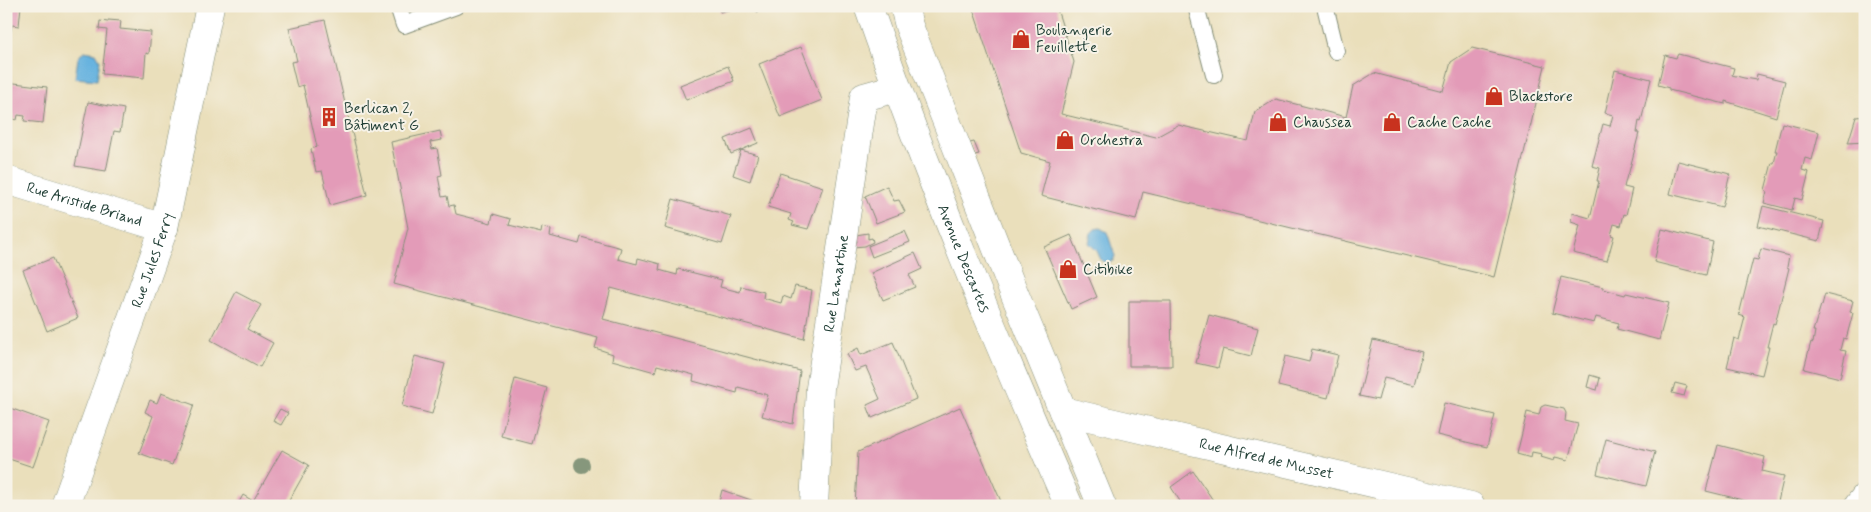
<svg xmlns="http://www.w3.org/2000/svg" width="1871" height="512" font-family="Mynerve,sans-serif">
  <rect width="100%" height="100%" fill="#f7f3e8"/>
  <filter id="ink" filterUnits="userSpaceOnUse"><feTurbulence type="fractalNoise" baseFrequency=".02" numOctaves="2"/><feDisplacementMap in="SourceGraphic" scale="10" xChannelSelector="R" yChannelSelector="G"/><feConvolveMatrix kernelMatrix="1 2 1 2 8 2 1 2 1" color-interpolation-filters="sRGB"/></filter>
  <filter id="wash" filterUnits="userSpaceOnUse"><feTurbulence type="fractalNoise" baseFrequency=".0096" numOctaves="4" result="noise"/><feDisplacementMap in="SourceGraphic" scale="20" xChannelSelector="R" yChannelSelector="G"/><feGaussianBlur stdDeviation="1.12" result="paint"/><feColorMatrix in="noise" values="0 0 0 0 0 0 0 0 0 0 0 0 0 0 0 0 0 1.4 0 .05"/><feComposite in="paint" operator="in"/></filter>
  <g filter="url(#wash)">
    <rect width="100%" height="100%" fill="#eadfbb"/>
    <path fill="#66b2df" stroke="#42788a" d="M84,51L96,53L100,60L97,80L75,78L78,58Z
      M1100,228L1107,232L1115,256L1113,261L1107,263L1101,260L1097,251L1089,243L1091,233L1095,229Z"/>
    <g id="blocks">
      <path fill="#e39bb8" d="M6,6H21L19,26L12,25L8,45H6Z
        M719,6H731L732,9L720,12Z
        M755,6H776V7L757,12Z
        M972,6H1056L1074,62L1061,114L1156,137L1178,125L1248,141L1255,112L1276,99L1346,117L1353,86L1374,73L1443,91L1451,62L1472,48L1545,66L1494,277L1143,192L1136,220L1041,196L1050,161L1021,153Z
        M108,20L121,21L120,29L151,32L149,54L146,53L144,78L102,74L107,30L99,29L100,21L108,22Z
        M325,20L367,195L330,205L322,171L316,172L311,149L317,147L303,85L297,87L291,62L297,61L289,28Z
        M801,47L822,100L780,117L759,64Z
        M1678,54L1734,68L1732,75L1744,78L1756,80L1757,74L1785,81L1776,117L1725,101V104L1669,90V88L1658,85L1665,55L1676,58Z
        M728,66L734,81L686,100L680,85Z
        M1615,70L1651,79L1641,122L1639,121L1637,133H1639L1628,176L1627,175L1624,187L1632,189L1626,215L1624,214L1621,226L1614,224L1611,235L1614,236L1607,261L1573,253L1580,225L1571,222L1572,213L1590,218L1599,181H1597L1600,168L1592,166L1603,124L1610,126L1613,115L1605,113Z
        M6,82L47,87L43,123L24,121L25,116L18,115L17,120L13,119V115L6,114Z
        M88,102L124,109L120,132L114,131L106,171L75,166Z
        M1865,116V142L1848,143L1856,117Z
        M1782,123L1819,132L1812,160L1805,158L1802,170L1809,172L1802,200L1795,198L1792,210L1764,203L1767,191L1765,190L1772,163H1774L1777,151H1775Z
        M752,128L758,143L741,150L758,155L750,181L733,175L741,150L731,154L725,139Z
        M440,131L442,140L430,142L432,149L437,148L442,175L438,176L442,197L447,196L449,206L454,205L456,214L491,223L493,214L511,219L509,225L541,233L542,227L551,230L550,236L579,244L581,237L621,248L618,259L637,264L638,258L660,264L659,270L677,275L678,269L722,280L720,287L740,292L741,286L764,292L763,298L781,303L783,296L791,299L795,286L812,290L804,339L611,288L603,319L800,371L793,424L762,416L768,395L738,387L737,393L693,381L694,375L657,365L655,372L612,360L613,354L595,348L598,338L394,284L408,228L391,142Z
        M974,142L979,154L975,155L970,143Z
        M1678,161L1730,174L1722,207L1670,194Z
        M780,173L823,187L808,229L792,225L794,222L789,220L791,214L768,207Z
        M887,186L894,201L899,200L905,212L876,223L865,196Z
        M673,199L731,216L722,244L665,228Z
        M1763,206L1824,221L1819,241L1758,226Z
        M1662,229L1713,242L1706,275L1654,262Z
        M905,231L910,242L872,257L868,246Z
        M868,233V239L872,238L873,242L865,246L853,247L854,243L857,242L856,235Z
        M1071,235L1097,297L1071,309L1044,247Z
        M1761,249L1789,256L1787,267L1789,268L1775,324L1773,323L1767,347H1769L1762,375L1727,367L1734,338L1739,340L1745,317L1739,315L1753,259L1758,260Z
        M915,253L922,269L909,275L915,287L883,300L871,273Z
        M53,258L78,318L47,331L23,270Z
        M1561,277L1603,287V289L1625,295L1626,293L1669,303L1659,340L1617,329L1619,323L1596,317L1594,323L1552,313Z
        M236,292L261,305L247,329L273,343L260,367L211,340Z
        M1825,294L1853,301L1850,312L1853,313L1846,339L1843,338L1840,350L1846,351L1840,378L1804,369L1811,342L1813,343L1815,331H1813L1821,305H1822Z
        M1129,301H1171L1172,366H1129Z
        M1209,315L1258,328L1251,356L1223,349L1218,368L1196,363Z
        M1373,340L1422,352L1414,385L1384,378L1378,400L1359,396Z
        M893,342L916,399L872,418L867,405L880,399L866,367L855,371L847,354L858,348L861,355Z
        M1312,349L1338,355L1328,398L1278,386L1285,356L1309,362Z
        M415,356L445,364L432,414L402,406Z
        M1590,375L1600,378L1597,390L1587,387Z
        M515,379L547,388L532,444L501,436Z
        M1675,383L1687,386L1684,396L1672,393Z
        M161,393L194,405L172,465L139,453L153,416L145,412L150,400L157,403Z
        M1444,403L1495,415L1487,447L1437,435Z
        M1545,405L1564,409L1566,413L1565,421L1578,424L1568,460L1555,457L1554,461L1541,457L1542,454L1532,452L1531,458L1517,454L1527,412L1539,415L1541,407Z
        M7,407L49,422L33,467L6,458Z
        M960,407L1003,506H855L858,452Z
        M280,409L288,413L281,425L273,421Z
        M1606,439L1655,452L1646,486L1597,474Z
        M1718,445L1765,457L1762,471L1784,476L1777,506H1767L1706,491Z
        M282,450L309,465L286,506H237L243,495L253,501Z
        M1193,471L1217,506H1183L1171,487Z
        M722,490L754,501L752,506H718Z"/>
    </g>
  </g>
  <g filter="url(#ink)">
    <use href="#blocks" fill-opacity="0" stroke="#848e78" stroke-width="1"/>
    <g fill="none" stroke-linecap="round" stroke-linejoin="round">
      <g stroke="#848e78" stroke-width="18">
        <path id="lane" d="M398,6L404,25L456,6
          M1196,6L1214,75
          M1325,6L1336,51"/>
      </g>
      <g stroke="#848e78" stroke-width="29">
        <g id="street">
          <path id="s1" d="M6,180L164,228"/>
          <path id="s2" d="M1063,411L1471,506"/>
          <path id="s3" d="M65,506L164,228L210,6"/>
          <path id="s4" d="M814,506L820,388L864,97L896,88"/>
          <path d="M1858,506L1865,497"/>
        </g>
      </g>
      <g stroke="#848e78" stroke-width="29">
        <g id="secondary">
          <path id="s5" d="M868,6C927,176 997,341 1069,506"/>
          <path d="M904,6L909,26L1013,290L1102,506"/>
        </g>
      </g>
      <use href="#lane" stroke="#fff" stroke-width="16"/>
      <use href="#street" stroke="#fff" stroke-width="28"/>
      <use href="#secondary" stroke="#fff" stroke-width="28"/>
    </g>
    <circle fill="#86977c" cx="582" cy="465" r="8"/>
  </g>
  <defs>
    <g id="shop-bare" transform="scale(1.5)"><path d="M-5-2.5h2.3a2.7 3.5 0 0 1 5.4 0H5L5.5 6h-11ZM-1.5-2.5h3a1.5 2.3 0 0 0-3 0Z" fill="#c8321e" stroke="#f7f3e8" stroke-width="2.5" paint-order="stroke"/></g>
    <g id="building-bare" transform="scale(1.5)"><path d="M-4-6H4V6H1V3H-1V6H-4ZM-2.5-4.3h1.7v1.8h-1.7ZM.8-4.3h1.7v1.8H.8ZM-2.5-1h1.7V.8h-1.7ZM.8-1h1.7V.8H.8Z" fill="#c8321e" stroke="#f7f3e8" stroke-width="2.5" paint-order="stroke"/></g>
  </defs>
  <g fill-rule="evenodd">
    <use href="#shop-bare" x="1021" y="39"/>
    <use href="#shop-bare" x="1494" y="96"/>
    <use href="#building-bare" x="329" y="117"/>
    <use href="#shop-bare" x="1278" y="122"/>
    <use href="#shop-bare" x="1392" y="122"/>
    <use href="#shop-bare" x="1065" y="140"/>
    <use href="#shop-bare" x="1068" y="269"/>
  </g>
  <g text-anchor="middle" stroke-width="4" stroke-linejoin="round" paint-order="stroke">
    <g font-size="15" fill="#1f3d34" stroke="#f7f3e8" text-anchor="start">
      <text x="1036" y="35">Boulangerie<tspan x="1036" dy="17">Feuillette</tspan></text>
      <text x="1509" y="101">Blackstore</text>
      <text x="344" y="113">Berlican 2,<tspan x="344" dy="17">Bâtiment G</tspan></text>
      <text x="1293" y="127">Chaussea</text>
      <text x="1407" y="127">Cache Cache</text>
      <text x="1080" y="145">Orchestra</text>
      <text x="1083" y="274">Citibike</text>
    </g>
    <g font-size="15" fill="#1f3d34" stroke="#f7f3e8">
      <text dy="5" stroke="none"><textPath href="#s1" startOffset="82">Rue Aristide Briand</textPath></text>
      <text dy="5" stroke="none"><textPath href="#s5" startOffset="270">Avenue Descartes</textPath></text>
      <text dy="5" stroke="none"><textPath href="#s3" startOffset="261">Rue Jules Ferry</textPath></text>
      <text dy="5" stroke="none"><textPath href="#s4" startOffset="224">Rue Lamartine</textPath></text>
      <text dy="5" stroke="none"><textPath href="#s2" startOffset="209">Rue Alfred de Musset</textPath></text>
    </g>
  </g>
  <rect width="1871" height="512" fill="none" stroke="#f7f3e8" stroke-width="25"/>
</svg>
